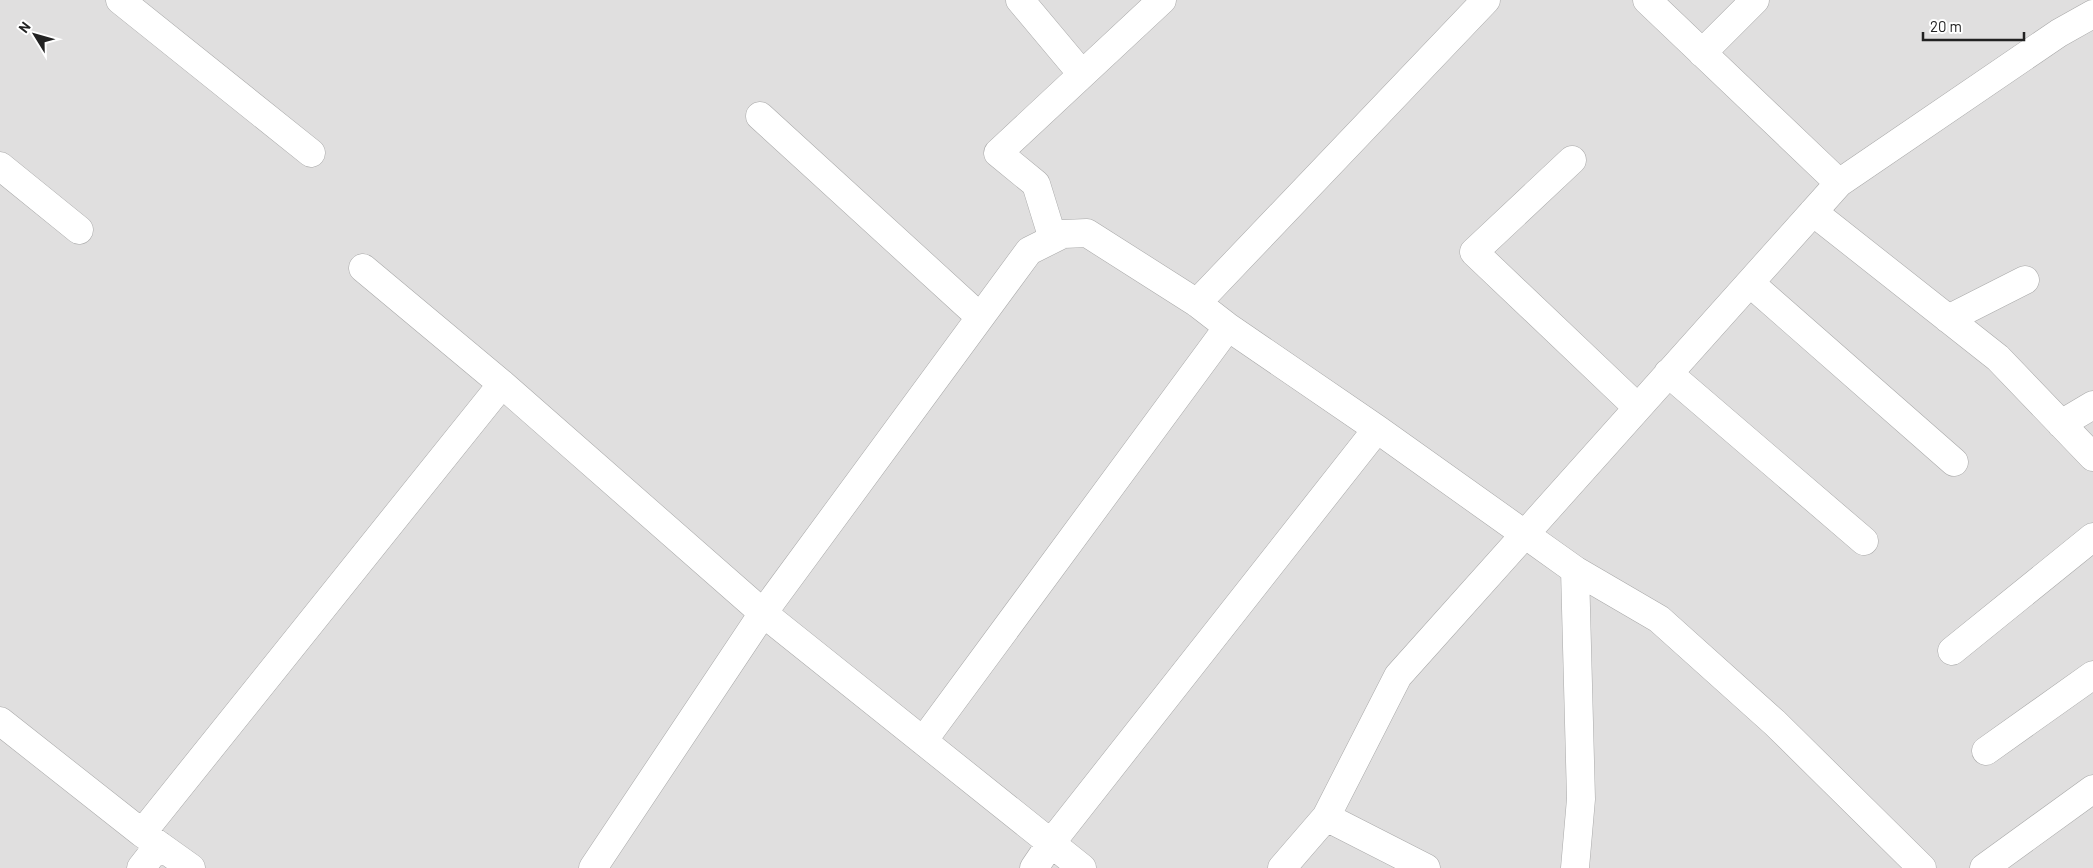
<svg xmlns="http://www.w3.org/2000/svg" width="2093" height="868" font-family="Barlow,sans-serif">
  <rect width="100%" height="100%" fill="#f2efe9"/>
  <path fill="#e0dfdf" d="M0,0H2093V868H0Z"/>
  <g fill="none" stroke-linecap="round" stroke-linejoin="round">
    <g stroke="#a9a9a9" stroke-width="29">
      <path id="street" d="M120,0L311,153
        M1020,0L1082,74
        M1647,0L1839,183
        M1702,53L1755,0
        M760,116L980,317
        M1572,160L1474,252L1637,407
        M0,166L79,230
        M1813,212L1998,358L2093,457
        M1053,239L1036,184L998,153L1162,0
        M363,268L502,384L763,613L1082,868
        M1750,283L1954,462
        M1197,303L1486,0
        M1948,319L2025,280
        M1668,373L1864,541
        M2061,424L2093,405
        M1575,570L1659,619L1775,723L1922,868
        M1952,651L2093,537
        M0,721L142,833L191,868
        M923,741L1228,327
        M1986,751L2093,675
        M1326,817L1426,868
        M142,833L502,384
        M141,868L159,845
        M593,868L763,613L1029,251L1063,234L1087,233L1197,303L1228,327L1377,429L1575,570L1581,799L1575,868
        M1034,868L1051,843L1377,429
        M1282,868L1326,817L1398,676L1839,183L2059,33L2093,14
        M1984,868L2093,789"/>
    </g>
    <use href="#street" stroke="#fff" stroke-width="28"/>
  </g>
  <g transform="translate(35 35) rotate(307)" stroke="#ffffff" stroke-width="4" paint-order="stroke">
  <path d="M0-4L9 19L0 12L-9 19Z" fill="#222222"/>
  <text y="-8" font-size="14" font-weight="bold" text-anchor="middle" fill="#222222">N</text>
  </g>
  <path d="M1923 32v8h101v-8" fill="none" stroke="#222222" stroke-width="2.5"/>
  <text x="1930" y="32" font-size="15" fill="#222222" stroke="#ffffff" stroke-width="4" paint-order="stroke">20 m</text>
</svg>
